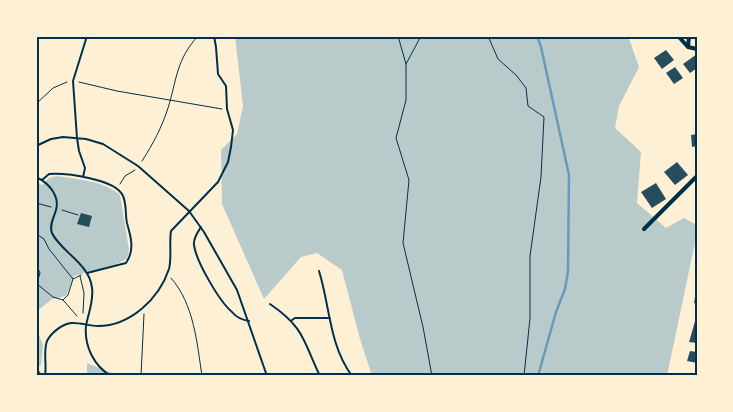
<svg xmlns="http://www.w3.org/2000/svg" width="733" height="412" font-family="Poppins,sans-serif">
  <rect width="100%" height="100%" fill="#fdf0d5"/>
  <path fill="#b9caca" d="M235,36H628L639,67L619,106L615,128L641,152L637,203L666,228L684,218L697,225V233L667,376H372L360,339L342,270L317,253L301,257L264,299L222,204L221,150L237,134L243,106Z
    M57,176C79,180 102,180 120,195L129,250L127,259C112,268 91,270 74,276L66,296L52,299L36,312V182L42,185L49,178Z
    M36,328L43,345L41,365L36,368Z
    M87,363L119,376H87Z"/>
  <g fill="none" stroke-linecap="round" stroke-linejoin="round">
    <path stroke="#669bbc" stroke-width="2.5" d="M537,36L541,47L569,175L568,271L565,289L556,312L538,376"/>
  </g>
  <path fill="#264d5e" d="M666,50L674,60L662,69L654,58Z
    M697,54V68L690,73L683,64Z
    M675,67L683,78L674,84L666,73Z
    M697,134V146L692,147L691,135Z
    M677,162L688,175L675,185L664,172Z
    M656,183L666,199L652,208L641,192Z
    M81,213L92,216L89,227L77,224Z
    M696,291H697V304L694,303Z
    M696,318H697V343L689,342Z
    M690,351L697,352V363L687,361Z"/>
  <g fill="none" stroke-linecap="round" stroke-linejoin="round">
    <path stroke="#003049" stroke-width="1" d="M398,36L406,64V100L396,138L409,180L403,243L423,327L432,376
      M488,36L498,59L516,75L526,88L528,106L544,117L541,177L530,256V318L524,376
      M406,64L421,36
      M79,82L117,91L222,109
      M36,104L53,88L67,82
      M142,161C153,144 162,127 168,108C177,79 176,60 198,36
      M120,184L125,176L135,170
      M36,203L51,207
      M62,210L78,215
      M36,234L44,239L49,249L73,279L81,275
      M36,264L40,273L36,286
      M80,276L84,293L83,313
      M171,278C194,304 197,343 202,376
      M37,284L53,297L63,300L68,295L73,279
      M63,300L77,316
      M36,367L40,373
      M141,376L144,314"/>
    <path stroke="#003049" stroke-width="2" d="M36,146L51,139L63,137L86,139L103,144L138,166L189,211L204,232L237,290L267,376
      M36,177C49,183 60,196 56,210C54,217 49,225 52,233C60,251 90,264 92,288C94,301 88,314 86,326C84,346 94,366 111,376
      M83,177L85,168L79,151L77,138L73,81L87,36
      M42,180L49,174C66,173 116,179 123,196C127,205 125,215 127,223C131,237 135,250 126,263L87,273
      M201,227C198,232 193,238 194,245C196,261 219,301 232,312C236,317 243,320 249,321
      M319,271C330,306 329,345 352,376
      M270,304C305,328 303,341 320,376
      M292,320L295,318H330
      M45,376C47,365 43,352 47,341C51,333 62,324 71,323C79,322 89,326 98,326C130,326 159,299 169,269C172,257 169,243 171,231L218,182L228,162L231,147L233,130L227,109L226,86L218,74L216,47L214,36"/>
    <path stroke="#003049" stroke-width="4" d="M678,36L688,47L697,49
      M688,47L689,36
      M644,229L697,176"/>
  </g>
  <rect width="733" height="412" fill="none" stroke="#fdf0d5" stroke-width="75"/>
  <rect x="38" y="38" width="658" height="336" fill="none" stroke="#003049" stroke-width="2"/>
</svg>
